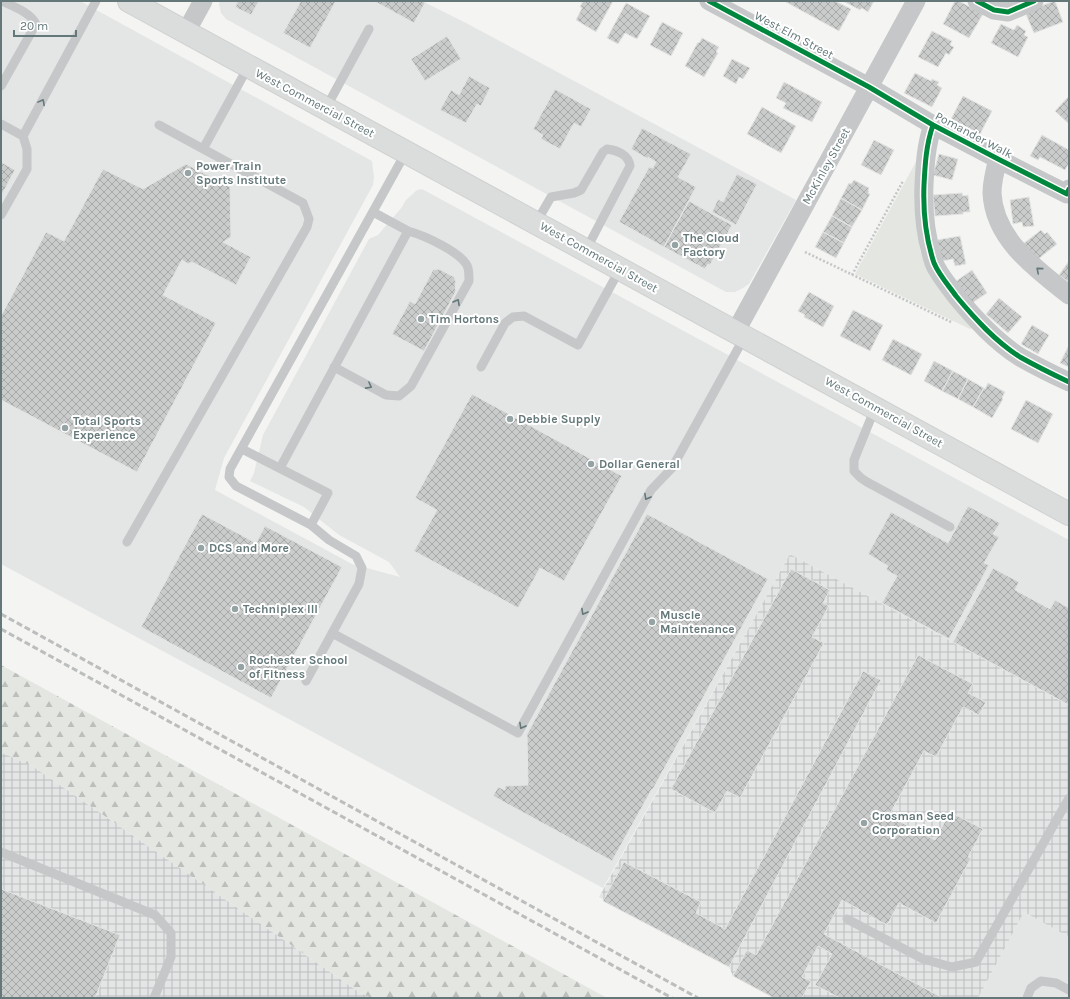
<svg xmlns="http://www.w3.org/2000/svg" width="1070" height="999" font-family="Karla,sans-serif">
  <defs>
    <pattern id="industrial-grid" width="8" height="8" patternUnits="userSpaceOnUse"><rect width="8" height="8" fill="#e4e5e5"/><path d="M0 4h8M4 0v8" fill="none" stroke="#bcbebf"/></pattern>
    <pattern id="forest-firs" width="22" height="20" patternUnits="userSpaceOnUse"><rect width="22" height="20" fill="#e4e6e1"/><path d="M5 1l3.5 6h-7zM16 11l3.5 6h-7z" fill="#bcbfbb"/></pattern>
    <pattern id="building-cross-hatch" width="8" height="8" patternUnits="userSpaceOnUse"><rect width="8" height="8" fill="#cacbcb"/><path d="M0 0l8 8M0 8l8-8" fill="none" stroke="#a8aaaa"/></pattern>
  </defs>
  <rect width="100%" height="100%" fill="#f4f4f3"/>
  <path fill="#e4e5e5" d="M1,1H80L372,161L374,177L373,185L224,458L215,490L352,564L400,577L389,562L339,535L304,507L250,481L254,473L263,435L369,239L378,235L402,207L406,200L417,190L422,189L1069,540V705L790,554L603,888L1,564Z
    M220,1H422L466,23L796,200L749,284L743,288L735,292H726L226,19L221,13L219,4Z
    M1024,912L1069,937V998H978Z"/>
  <path fill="url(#industrial-grid)" d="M790,554L1069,705V937L1024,912L978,998H774L733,976L729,967L599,897Z
    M1,752L34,767L359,992L371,998H1Z"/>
  <path fill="#e4e6e1" d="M917,160V225L920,250L925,265L972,328L970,329L855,274Z"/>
  <path fill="url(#forest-firs)" d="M1,665L607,998H371L359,992L34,767L1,752Z"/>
  <path fill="url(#building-cross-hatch)" stroke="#e4e4e3" d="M238,1H259L251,15L235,7Z
    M301,1H336L310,48L283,33Z
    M374,1H422L425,3L414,23Z
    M583,1H613L596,32L576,20L582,8L580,7Z
    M784,1H835L851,9L839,31Z
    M843,1H874L868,12L862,8L860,10Z
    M955,1H959L983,14L969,38L943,24Z
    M1054,1H1055L1063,22L1034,33L1025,12Z
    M626,3L650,16L637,39L625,33L618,44L607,38Z
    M662,22L683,33L671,56L650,45Z
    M1001,24L1014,30L1017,25L1026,31L1024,35L1028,37L1018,57L991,43Z
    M932,31L952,41L950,45L954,47L949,55L946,53L938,67L918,57Z
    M447,36L461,59L425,81L411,59Z
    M702,38L719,47L716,52L718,53L704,77L685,66L698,42L699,43Z
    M732,59L750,68L743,79L739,77L736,84L723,76Z
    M915,73L931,81L932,79L939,82L937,85L942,88L932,107L904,93Z
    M469,76L490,88L481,106L477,104L466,123L440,110L451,90L459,95Z
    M784,82L822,102L812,122L783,108L786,103L776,98Z
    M555,89L591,109L581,127L574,123L560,149L541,139L543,135L533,129Z
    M963,96L992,111L980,134L951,119Z
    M1069,96V124L1055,111Z
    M762,107L796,126L781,153L747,134Z
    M642,128L691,154L678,177L696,187L664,247L619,222L649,167L653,168L656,162L648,157V159L631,149Z
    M1042,135L1069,150V163L1065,170L1040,157L1038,160L1030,156Z
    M874,140L894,150L881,175L861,165Z
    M939,154L958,159L952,180L933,175Z
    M1,162L15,170L1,196Z
    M186,164L230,187L231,237L223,242L251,257L236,285L192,262L188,264L182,260L163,295L216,323L137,472L1,400V316L46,232L64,241L103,169L143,189Z
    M737,174L757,184L736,225L712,212L718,199L723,202Z
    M854,180L869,188L868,190L869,191L868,193L870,194L862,210L841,198L849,183L851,184Z
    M962,193L963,196L968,195L970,212H963V214L935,216L933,195Z
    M1029,197L1034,226L1023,227L1022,222L1013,224L1010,200Z
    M841,198L862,210L852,227L832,216Z
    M689,201L732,225L710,265L708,264L705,269L664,247Z
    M832,216L852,227L844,243L823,232Z
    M1041,230L1045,234L1047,232L1057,244L1037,260L1023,244Z
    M823,232L844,243L836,258L815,247Z
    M960,236L966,264L955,266L953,259L942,261L937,240Z
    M1069,261V282L1059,275Z
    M439,269L454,277L456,282L455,286L456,291L424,351L392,334L410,301L415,304L433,270Z
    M972,270L987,293L972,303L955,282Z
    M809,292L834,306L823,327L804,317L805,315L798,311Z
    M999,298L1022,317L1008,333L986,314Z
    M853,310L883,325L870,351L840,336Z
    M1032,325L1049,335L1038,354L1021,344Z
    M893,339L922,354L911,375L882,360Z
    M1069,345V367L1060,363Z
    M934,361L953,371L942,391L924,381Z
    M953,371L968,379L958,399L942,391Z
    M968,379L984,388L973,407L958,399Z
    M988,383L1005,392L1002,398L1003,399L992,418L973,407L984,388L985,389Z
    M472,394L622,476L564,581L540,568L518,608L414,551L437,510L415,498Z
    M1026,400L1053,414L1038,443L1011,429Z
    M968,506L1000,523L993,534L999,537L984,563L989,565L949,639L882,603L897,576L886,570L888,566L868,554L891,512L948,543Z
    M202,514L256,543L265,526L342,567L271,698L141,627Z
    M647,514L768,579L653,789H652L612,861L493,796L498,787L505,790V786L528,785L527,734Z
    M993,568L1019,582L1015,590L1050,609L1055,600L1069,608V705L953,642Z
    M791,569L830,590L823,603L829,606L812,637L824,643L740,798L727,791L715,813L671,789Z
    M918,655L973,684L968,693L986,702L979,715L963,707L936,757L924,751L889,816L935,840L950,812L983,829L968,857L971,858L936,923L899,903L887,925L842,900L824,934L943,998H840L815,985L832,954L818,946L802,977L811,981L802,998H774L733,976L747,950L756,955Z
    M863,671L881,680L729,967L603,901L624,862L701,902L696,913L725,929Z
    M1,889L120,935L95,998H1Z"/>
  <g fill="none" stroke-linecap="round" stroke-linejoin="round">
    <g stroke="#cfd0d0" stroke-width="24">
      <path id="primary" d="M129,1L1069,514"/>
    </g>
    <path stroke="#c4c5c5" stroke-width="2.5" stroke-dasharray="2 2" stroke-linecap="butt" d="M805,252L951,322
      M852,275L903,181"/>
    <path stroke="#c5c7c8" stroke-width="9" d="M1,86L36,24C30,12 14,7 2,1
      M326,108L369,29
      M1,124L23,136L27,149V169L1,215
      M23,136L96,1
      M203,149L248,67
      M536,223L551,197L574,193L581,190L603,152L607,149C617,150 629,155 630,166L586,250
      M334,367L386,395L399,396L411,386L469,281C469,277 469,272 468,268C464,253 423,235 408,231
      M481,367L505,323L513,317L524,316L578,345L620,269
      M875,408L854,460V471L861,478L867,482L950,527
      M242,449L328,493L311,525
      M280,468L408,231L373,212
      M127,542L307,227L309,219L303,203L159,125
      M332,633L518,733L651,490L672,468L745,336
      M306,681L359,584L362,568L356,556L329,540L311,525L236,486L229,477L230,469L406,152
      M1,852L155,915L171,933V957L154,998
      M847,919L923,959L952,967L976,962L1069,798
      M1027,998L1031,988L1041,981L1056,983L1069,990"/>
    <path stroke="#c5c7c8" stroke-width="19" d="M709,1L869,87L933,125L998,159L1067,194L1069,189
      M977,1L994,10L1008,12L1034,1
      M186,32L203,1
      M933,125C926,145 925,165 924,185C923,210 926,239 934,263C939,275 949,286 956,296C975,319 995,341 1020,357C1036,366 1052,374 1069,382
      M998,159C995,170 992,182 992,193C994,239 1036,269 1069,295
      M736,331L916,1"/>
    <use href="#primary" stroke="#dbdddd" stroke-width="22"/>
    <path stroke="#bbbebd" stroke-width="3" stroke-dasharray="6 3" stroke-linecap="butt" d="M1,614L698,998
      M1,629L672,998"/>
    <g stroke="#fff" stroke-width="8">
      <path id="cycleway" d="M709,1L869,87L933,125L998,159L1067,194L1069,189
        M977,1L994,10L1008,12L1034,1
        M933,125C926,145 925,165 924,185C923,210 926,239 934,263C939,275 949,286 956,296C975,319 995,341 1020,357C1036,366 1052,374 1069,382"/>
    </g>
    <use href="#cycleway" stroke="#00873e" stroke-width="5"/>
  </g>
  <defs><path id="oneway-chevron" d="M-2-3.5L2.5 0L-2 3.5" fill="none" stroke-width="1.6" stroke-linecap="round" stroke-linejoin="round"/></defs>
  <g stroke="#64787a">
    <use href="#oneway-chevron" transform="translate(42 102) rotate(-62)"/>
    <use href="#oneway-chevron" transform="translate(1039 270) rotate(-139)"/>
    <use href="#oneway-chevron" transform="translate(457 302) rotate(-61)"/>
    <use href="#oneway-chevron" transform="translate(369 386) rotate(28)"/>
    <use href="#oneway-chevron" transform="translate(647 497) rotate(119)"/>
    <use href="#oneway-chevron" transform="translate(584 612) rotate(119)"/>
    <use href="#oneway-chevron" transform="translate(522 726) rotate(119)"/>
  </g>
  <g fill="#96a3a4" stroke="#fff" stroke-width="1.5">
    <circle cx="188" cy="173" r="4"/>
    <circle cx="675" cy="245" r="4"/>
    <circle cx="421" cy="319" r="4"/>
    <circle cx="510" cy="419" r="4"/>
    <circle cx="65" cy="428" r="4"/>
    <circle cx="591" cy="464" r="4"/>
    <circle cx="201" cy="548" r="4"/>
    <circle cx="235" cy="609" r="4"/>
    <circle cx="652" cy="622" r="4"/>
    <circle cx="241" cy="667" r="4"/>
    <circle cx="864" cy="823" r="4"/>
  </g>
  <g text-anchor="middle" stroke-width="4" stroke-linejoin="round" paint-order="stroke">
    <g font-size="12" fill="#64787a" stroke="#fff">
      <text transform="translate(794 35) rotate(28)" y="4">West Elm Street</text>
      <text transform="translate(315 103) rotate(28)" y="4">West Commercial Street</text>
      <text transform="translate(974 135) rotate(28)" y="4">Pomander Walk</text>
      <text transform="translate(826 166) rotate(-61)" y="4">McKinley Street</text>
      <text transform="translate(599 257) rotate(29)" y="4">West Commercial Street</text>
      <text transform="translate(884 412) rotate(29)" y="4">West Commercial Street</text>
    </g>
    <g font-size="12" font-weight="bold" fill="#64787a" stroke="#fff" text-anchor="start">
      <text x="196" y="170">Power Train<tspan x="196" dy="14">Sports Institute</tspan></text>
      <text x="683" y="242">The Cloud<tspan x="683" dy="14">Factory</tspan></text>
      <text x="429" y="323">Tim Hortons</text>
      <text x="518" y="423">Debbie Supply</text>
      <text x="73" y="425">Total Sports<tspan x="73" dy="14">Experience</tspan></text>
      <text x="599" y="468">Dollar General</text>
      <text x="209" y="552">DCS and More</text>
      <text x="243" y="613">Techniplex III</text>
      <text x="660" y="619">Muscle<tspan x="660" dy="14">Maintenance</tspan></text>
      <text x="249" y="664">Rochester School<tspan x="249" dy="14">of Fitness</tspan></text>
      <text x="872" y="820">Crosman Seed<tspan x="872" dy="14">Corporation</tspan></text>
    </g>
  </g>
  <rect width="1070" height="999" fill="none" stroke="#64787a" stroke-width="4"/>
  <path d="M14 30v6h62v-6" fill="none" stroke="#64787a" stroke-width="2"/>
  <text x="20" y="30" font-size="12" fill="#64787a" stroke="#ffffff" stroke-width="3" paint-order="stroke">20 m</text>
</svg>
